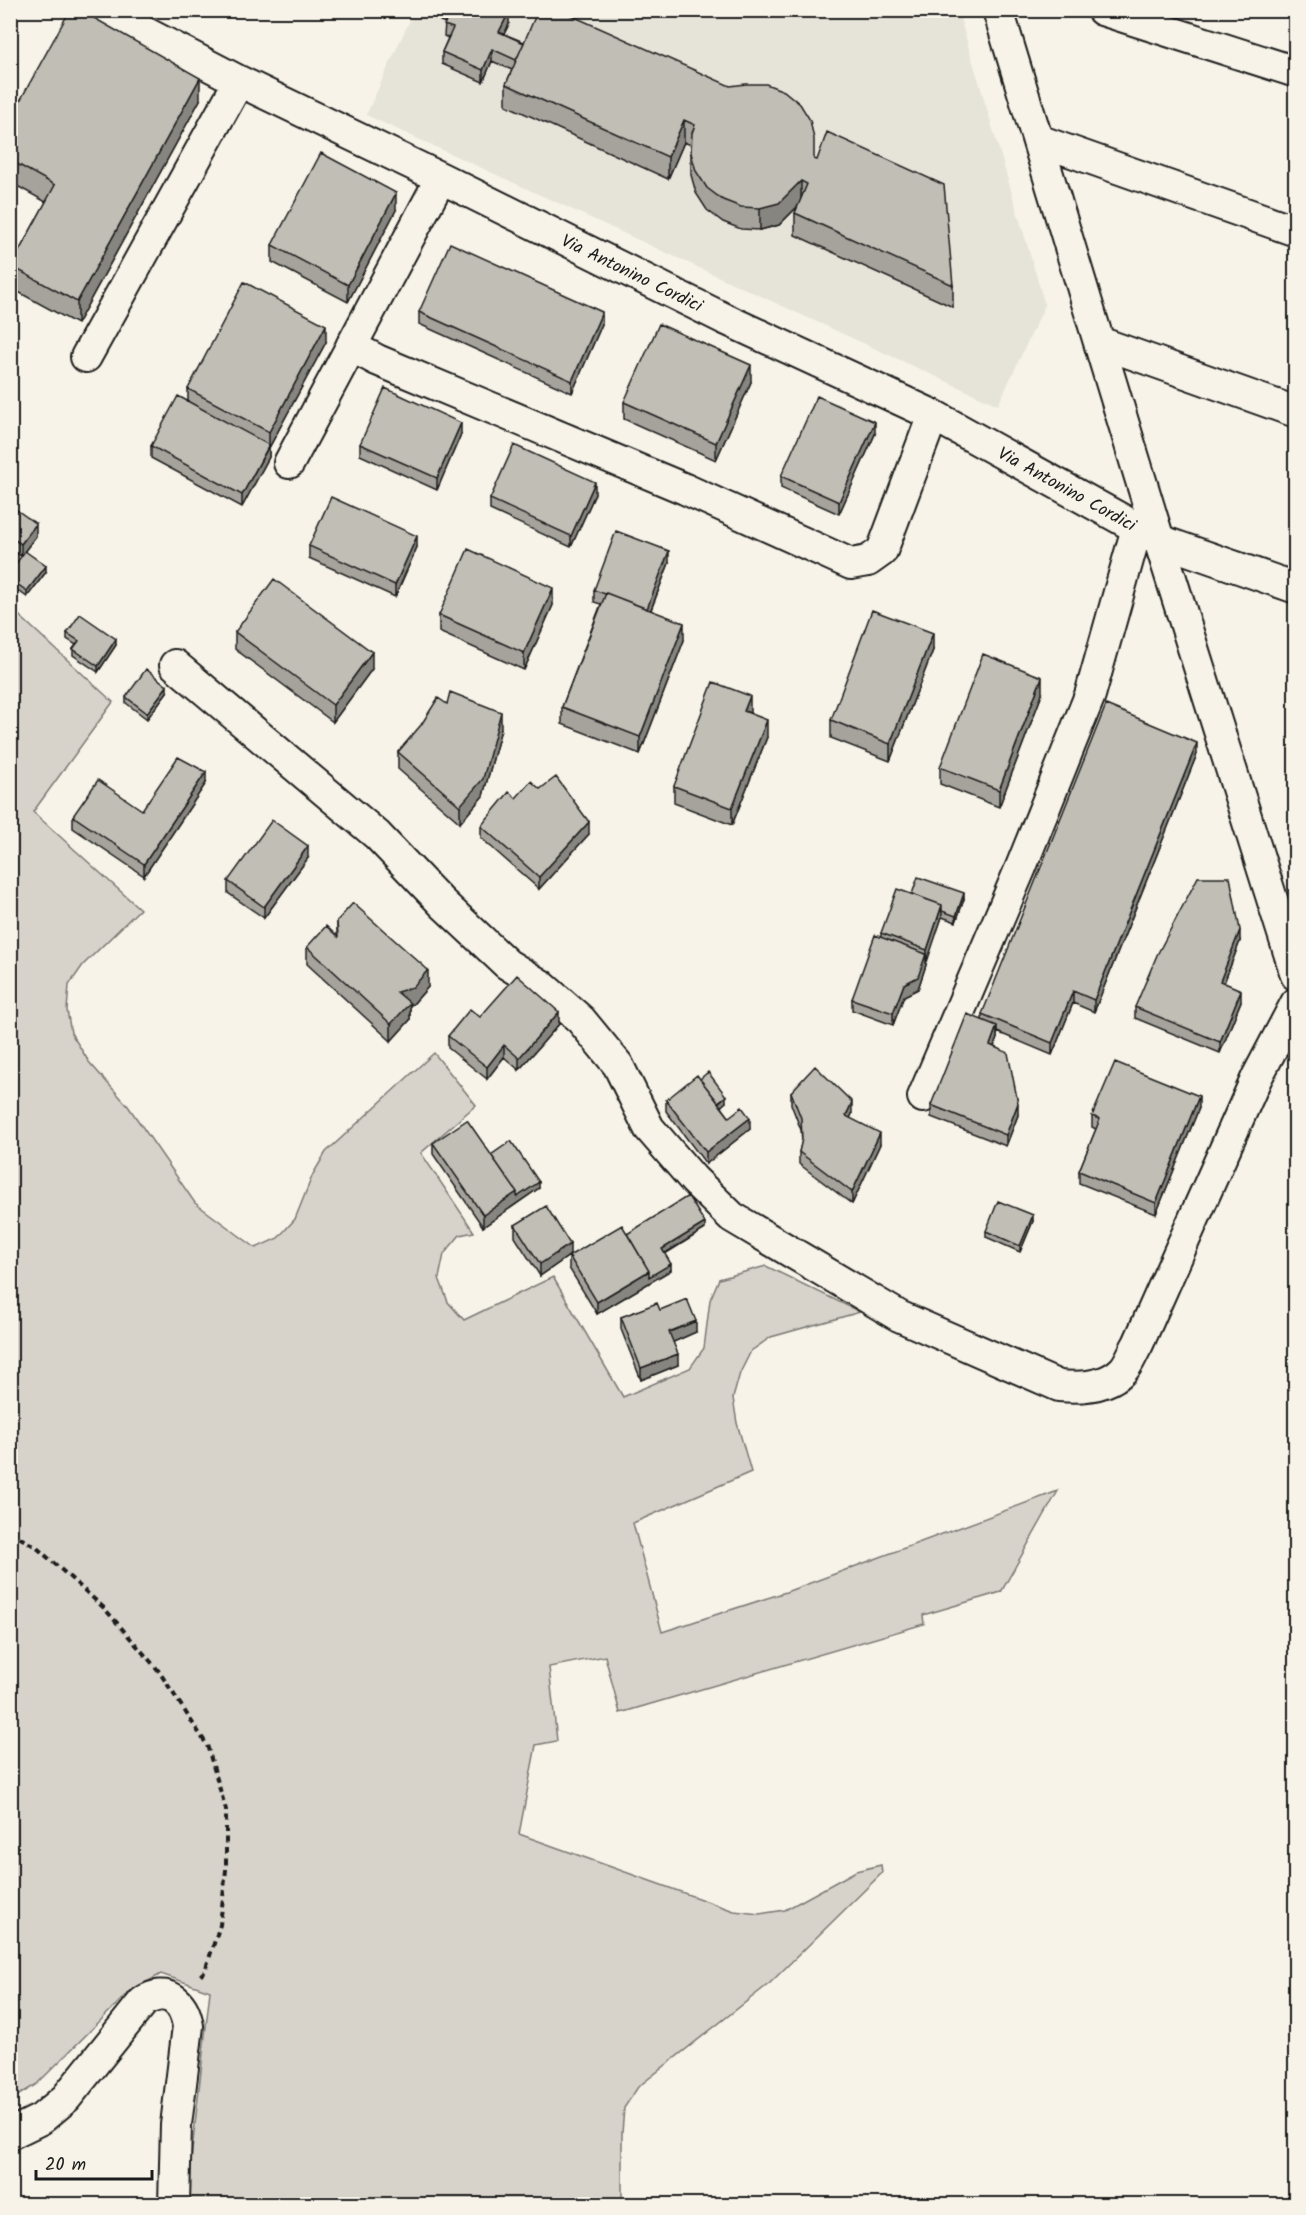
<svg xmlns="http://www.w3.org/2000/svg" width="1306" height="2215" font-family="Kalam,sans-serif">
  <rect width="100%" height="100%" fill="#f7f3e8"/>
  <filter id="ink" filterUnits="userSpaceOnUse"><feTurbulence type="fractalNoise" baseFrequency=".0167" numOctaves="2"/><feDisplacementMap in="SourceGraphic" scale="12" xChannelSelector="R" yChannelSelector="G"/><feConvolveMatrix kernelMatrix="1 2 1 2 8 2 1 2 1" color-interpolation-filters="sRGB"/></filter>
  <g filter="url(#ink)">
    <path fill="#e6e3d9" d="M414,11H958L1045,305L998,405L366,115Z"/>
    <path fill="#d7d3cb" stroke="#7a7874" stroke-width="1.5" d="M10,607L113,702L33,812L140,909L83,965L69,985L67,1010L71,1033L89,1062L128,1106L195,1203L256,1248L278,1238L295,1219L313,1174L326,1152L434,1053L476,1105L421,1153L474,1232L460,1235L444,1254L439,1278L448,1302L464,1320L553,1277L623,1397L690,1368L704,1348L710,1300L719,1279L766,1266L860,1312L771,1337L751,1351L740,1373L733,1398L737,1423L751,1472L633,1523L662,1632L786,1592L1058,1491L1001,1592L923,1615L924,1624L620,1713L605,1656L549,1667L557,1741L536,1745L519,1834L734,1911L759,1914L785,1910L856,1871L881,1865L882,1873L770,1983L638,2087L624,2108L622,2133V2204H186L210,1991L161,1974L130,1991L37,2084L11,2100Z"/>
    <g fill="none" stroke-linecap="round" stroke-linejoin="round">
      <g stroke="#1c1c1c" stroke-width="34">
        <path id="street" d="M102,10L239,81L441,178L725,319L933,415L1159,540L1296,588
          M998,10L1159,540L1296,975
          M1102,10L1296,72
          M1038,140L1296,231
          M1099,342L1296,412
          M351,346L377,360L685,489L851,564L868,561L882,551L933,415
          M86,357L239,81
          M289,463L441,178
          M175,665L377,835L442,903L507,964L541,985L581,1020L618,1065L649,1128L694,1180L732,1217L899,1316L1059,1386C1080,1388 1107,1387 1123,1370C1129,1364 1133,1352 1138,1344L1257,1077L1296,1003
          M923,1097L1021,867L1090,695L1137,528
          M10,2134L41,2119L66,2098L143,2002C167,1986 184,2001 188,2026L176,2125L174,2204"/>
      </g>
      <path stroke="#1c1c1c" stroke-width="4" stroke-dasharray="6 4.5" stroke-linecap="butt" d="M10,1532L36,1547L104,1608L158,1670L207,1745L226,1810V1870L220,1925L205,1971L200,1976"/>
      <use href="#street" stroke="#f7f3e8" stroke-width="30"/>
    </g>
    <path fill="#a5a39c" stroke="#1c1c1c" stroke-width="1.5" d="M440,10H506L509,24L504,34L814,159L953,285V307L795,235V213L798,206L779,225L760,230L741,229L723,222L707,210L696,193L691,175V145L684,142L668,179L506,105V84L512,70L492,61L483,82L442,64V52L448,38L444,36L445,23L440,21Z
      M200,100L77,324L11,288V266L46,202L10,182V119Z
      M396,210L348,302L272,262V245Z
      M419,312L602,324L572,393L419,324Z
      M326,342L269,448V457L242,507L151,458V446L188,401V389Z
      M751,382L716,460L624,419V402Z
      M461,434L437,490L360,455V444Z
      M875,434L839,514L781,488V476Z
      M595,494L571,547L490,510V499Z
      M10,505L36,536L21,556L10,549Z
      M309,546L417,547L395,597L309,558Z
      M669,563L651,610L684,640L640,754L562,724V707L601,604L594,602V590Z
      M10,572H46L27,597L10,585Z
      M553,605L524,670L439,632V615Z
      M235,632L372,669L333,722L235,649Z
      M67,633L116,645L98,672L73,655V649L76,645L67,639Z
      M933,650L890,761L831,738V720Z
      M167,692L147,719L126,703V697Z
      M1042,694L999,807L940,784V767Z
      M447,704L501,729L483,796L460,823L398,769V752Z
      M750,713L767,737L732,825L674,803V786Z
      M1197,754L1094,1012L1073,1003L1052,1055L997,1032V1038L994,1047L1018,1115L1006,1146L931,1117V1105L982,1020V1014Z
      M206,783L144,876L73,828V816L142,810Z
      M516,798L589,834L539,889L481,838V826Z
      M308,858L264,918L228,893V881Z
      M912,894L964,899L956,922L942,917L926,962V965L918,989L904,996L893,1025L852,1010V999L881,937V933Z
      M337,921L428,987L413,1004L410,1005V1020L391,1041L307,964V947L337,936Z
      M1240,941L1224,983L1241,1001L1220,1053L1135,1018V1007Z
      M480,1017L559,1024L519,1070L504,1057L487,1079L448,1048V1036Z
      M700,1079L726,1102L721,1106L729,1117L750,1129L706,1164L666,1111V1100Z
      M791,1092L852,1114L850,1118L880,1144L852,1204L799,1164V1152L802,1141L801,1130L791,1104Z
      M1199,1108L1156,1214L1079,1183V1171L1096,1129L1092,1127V1116Z
      M433,1143L491,1155L539,1188L483,1227L433,1154Z
      M1033,1221L1020,1252L986,1237V1231Z
      M515,1225L570,1255L627,1234L705,1229L665,1254L671,1270L597,1314L569,1268V1256L540,1276L515,1237Z
      M660,1310L696,1332L673,1342L678,1365L641,1380L621,1329V1317Z"/>
    <path fill="#86857f" stroke="#1c1c1c" stroke-width="1.5" d="M509,12V24L499,44V32Z
      M492,49V61L483,82V70Z
      M200,78V100L77,324V302Z
      M684,120V142L668,179V157Z
      M801,181V203L779,225L760,230V208Z
      M396,193V210L348,302V285Z
      M602,312V324L572,393V381Z
      M326,325V342L269,448V457L242,507V495L269,446V432Z
      M751,365V382L716,460V443Z
      M875,422V434L839,514V502Z
      M461,423V434L437,490V478Z
      M595,482V494L571,547V536Z
      M36,524V536L21,556V544Z
      M417,536V547L395,597V585Z
      M669,551V563L646,622V610Z
      M46,566V572L27,597V591Z
      M553,588V605L524,670V653Z
      M684,623V640L640,754V737Z
      M933,633V650L890,761V744Z
      M116,639V645L98,672V666Z
      M372,652V669L333,722V705Z
      M1042,677V694L999,807V790Z
      M167,686V692L147,719V713Z
      M750,696V713L744,711Z
      M501,712V729L483,796L460,823V806Z
      M767,720V737L732,825V808Z
      M1197,743V754L1094,1012V1000Z
      M206,772V783L144,876V864Z
      M589,822V834L539,889V877Z
      M308,846V858L264,918V907Z
      M964,893V899L956,922V916Z
      M942,905V917L927,962V950Z
      M1240,930V941L1220,993V981Z
      M926,954V965L918,989L904,996L893,1025V1013L904,984Z
      M428,970V987L413,1004L410,1005V1020L391,1041V1024L397,992Z
      M1241,990V1001L1220,1053V1042Z
      M1073,991V1003L1052,1055V1043Z
      M559,1012V1024L519,1070V1058Z
      M997,1026V1038L990,1057V1045Z
      M504,1045V1057L487,1079V1067Z
      M726,1096V1102L716,1111V1105Z
      M1199,1096V1108L1156,1214V1203Z
      M852,1102V1114L846,1127V1116Z
      M1018,1103V1115L1006,1146V1135Z
      M750,1118V1129L706,1164V1152Z
      M880,1133V1144L852,1204V1192Z
      M539,1182V1188L483,1227V1215L517,1192Z
      M1033,1215V1221L1020,1252V1246Z
      M705,1223V1229L662,1255V1249Z
      M570,1244V1255L540,1276V1264Z
      M671,1264V1270L597,1314V1302L649,1271Z
      M696,1321V1332L669,1344V1332Z
      M678,1354V1365L641,1380V1368Z"/>
    <path fill="#c0beb5" stroke="#1c1c1c" stroke-width="1.5" d="M70,10H80L200,78L77,302L11,266L55,185L10,160V119Z
      M443,10H506L509,12L499,32L524,43L516,60L492,49L483,70L442,52L453,28L444,25L450,14Z
      M538,10H559L730,86L746,84H766L784,91L800,104L810,120L814,139V159L817,160L827,132L944,185L953,285L795,213L807,184L801,181L779,203L760,208L741,207L723,200L707,188L696,171L691,153L692,133L695,125L684,120L668,157L506,84Z
      M321,153L396,193L348,285L272,245Z
      M450,243L602,312L572,381L419,312Z
      M244,282L326,325L269,432L188,389Z
      M659,324L751,365L716,443L624,402Z
      M385,388L461,423L437,478L360,444Z
      M178,396L269,445L242,495L151,446Z
      M817,396L875,422L839,502L781,476Z
      M514,445L595,482L571,536L490,499Z
      M331,497L417,536L395,585L309,546Z
      M10,505L36,524L21,544L10,537Z
      M616,531L669,551L647,609L606,593L605,594L594,590Z
      M468,549L553,588L524,653L439,615Z
      M25,551L46,566L27,591L10,579V572Z
      M274,579L372,652L333,705L235,632Z
      M606,593L684,623L640,737L562,707Z
      M872,610L933,633L890,744L831,720Z
      M80,614L116,639L98,666L73,649L79,641L67,633Z
      M983,654L1042,677L999,790L940,767Z
      M146,669L167,686L147,713L126,697Z
      M713,682L750,696L744,711L767,720L732,808L674,786Z
      M450,692L501,712L483,779L460,806L398,752L421,725L438,698L447,704Z
      M1106,705L1197,743L1094,1000L1073,991L1052,1043L982,1014Z
      M178,757L206,772L144,864L73,816L98,780L142,810Z
      M556,777L589,822L539,877L481,826L509,792L516,798L531,781L540,789Z
      M272,820L308,846L264,907L228,881Z
      M918,877L964,893L956,916L942,911V905L912,894Z
      M1198,877H1230L1240,930L1220,981L1241,990L1220,1042L1135,1007L1157,955Z
      M897,889L942,905L927,950L881,933Z
      M353,903L428,970L413,987L397,992L410,1003L391,1024L307,947L326,926L338,937L337,921Z
      M875,935L926,954L918,977L904,984L893,1013L852,999Z
      M517,975L559,1012L519,1058L504,1045L487,1067L448,1036L470,1009L480,1017Z
      M967,1014L997,1026L990,1045L1008,1053L1018,1103L1006,1135L931,1105Z
      M1115,1062L1199,1096L1156,1203L1079,1171L1100,1119L1092,1116Z
      M815,1066L852,1102L846,1116L880,1133L852,1192L799,1152L802,1139L801,1118L791,1092Z
      M708,1072L726,1096L718,1102L700,1079Z
      M697,1075L729,1117L742,1107L750,1118L706,1152L666,1100Z
      M467,1120L517,1192L483,1215L433,1143Z
      M511,1141L539,1182L517,1197V1192L491,1155Z
      M688,1196L705,1223L662,1249L671,1264L649,1277V1271L627,1234Z
      M998,1201L1033,1215L1020,1246L986,1231Z
      M546,1206L570,1244L540,1264L515,1225Z
      M622,1225L649,1271L597,1302L569,1256Z
      M687,1299L696,1321L669,1332L678,1354L641,1368L621,1317L657,1303L660,1310Z"/>
  </g>
  <g text-anchor="middle" stroke-width="4.5" stroke-linejoin="round" paint-order="stroke">
    <g font-size="18" fill="#1c1c1c" stroke="#f7f3e8">
      <text transform="translate(632 273) rotate(26)" y="6">Via Antonino Cordici</text>
      <text transform="translate(1067 489) rotate(29)" y="6">Via Antonino Cordici</text>
    </g>
  </g>
  <rect width="1306" height="2215" fill="none" stroke="#f7f3e8" stroke-width="36"/>
  <rect x="18" y="18" width="1270" height="2179" fill="none" stroke="#1c1c1c" stroke-width="2" filter="url(#ink)"/>
  <path d="M36 2170v9h116v-9" fill="none" stroke="#1c1c1c" stroke-width="3"/>
  <text x="45" y="2170" font-size="18" fill="#1c1c1c" stroke="#f7f3e8" stroke-width="4.5" paint-order="stroke">20 m</text>
</svg>
